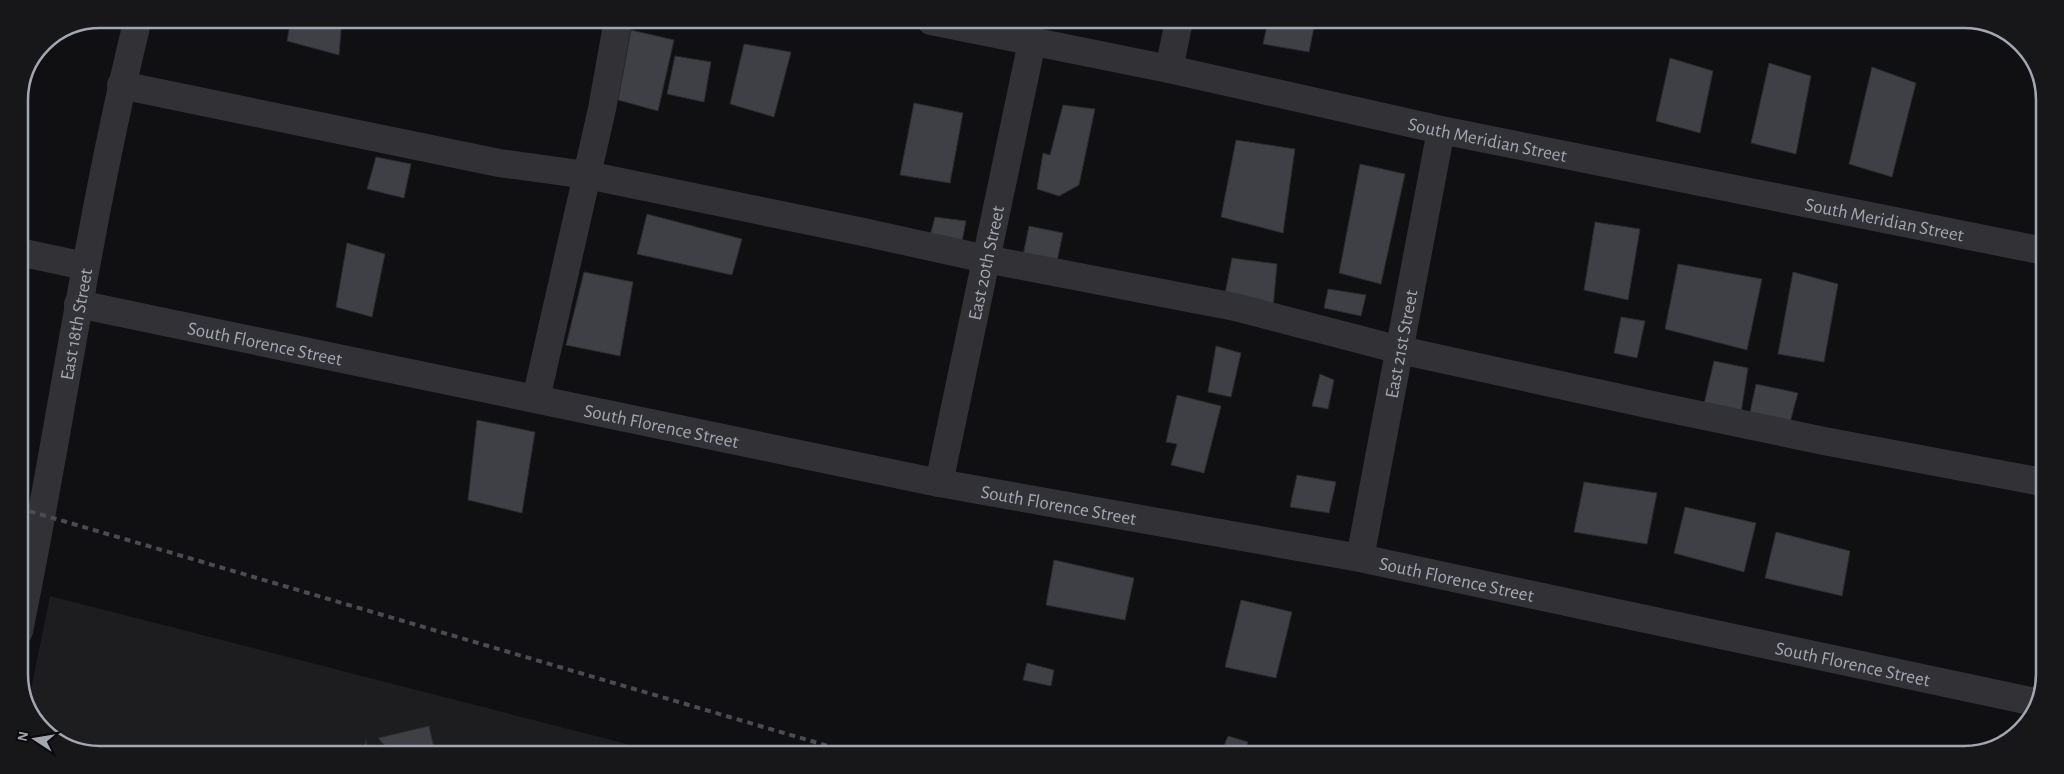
<svg xmlns="http://www.w3.org/2000/svg" width="2064" height="774" font-family="'Alegreya Sans',sans-serif">
  <rect width="100%" height="100%" fill="#101012"/>
  <path fill="#1d1d1f" d="M50,596L650,750V752L73,751L36,724L28,704Z"/>
  <path fill="#3f4045" stroke="#2b2b2d" d="M291,19H342L339,55L287,41Z
    M1268,21L1315,22L1309,52L1263,44Z
    M631,30L674,40L658,111L618,100Z
    M744,44L791,52L774,117L730,104Z
    M675,56L711,62L704,102L667,94Z
    M1670,58L1713,71L1700,133L1656,121Z
    M1769,63L1811,76L1796,154L1751,143Z
    M1872,67L1916,83L1892,177L1849,164Z
    M914,103L963,113L950,183L900,175Z
    M1063,105L1095,109L1079,185L1059,196L1037,189L1043,153L1050,155Z
    M1236,140L1295,149L1283,233L1221,217Z
    M376,157L411,164L404,198L367,189Z
    M1360,164L1405,174L1381,284L1339,273Z
    M647,214L742,239L732,275L637,254Z
    M935,217L966,221L961,247L929,240Z
    M1595,222L1640,229L1628,300L1584,290Z
    M1029,226L1063,233L1056,266L1022,260Z
    M347,243L385,254L372,317L336,307Z
    M1232,258L1277,264L1273,309L1224,299Z
    M1678,264L1762,279L1747,350L1665,329Z
    M584,272L633,282L620,356L566,345Z
    M1793,272L1838,284L1824,362L1778,354Z
    M1328,289L1366,295L1361,316L1324,308Z
    M19,297L25,298L19,325Z
    M1621,317L1645,321L1637,358L1614,353Z
    M1216,346L1241,353L1231,397L1208,392Z
    M1714,361L1748,368L1741,413L1704,404Z
    M1320,374L1334,380L1328,409L1312,406Z
    M1756,384L1798,393L1789,426L1749,417Z
    M1177,395L1221,406L1204,473L1171,465L1177,444L1166,442Z
    M477,420L535,432L522,513L468,500Z
    M1297,475L1336,482L1329,513L1290,507Z
    M1584,482L1657,493L1647,544L1574,532Z
    M1685,507L1756,523L1744,572L1674,553Z
    M1776,532L1850,551L1842,596L1765,578Z
    M1054,560L1134,578L1125,620L1046,605Z
    M1241,600L1292,612L1276,678L1225,667Z
    M1027,663L1054,670L1051,686L1023,680Z
    M429,726L435,752H390L378,738Z
    M1228,736L1248,742L1244,754L1222,751Z
    M366,740L368,752H363Z"/>
  <g fill="none" stroke-linecap="round" stroke-linejoin="round">
    <g stroke="#323236" stroke-width="28">
      <path id="s1" d="M931,21L1169,69L1441,130L2044,251"/>
      <path d="M1169,69L1179,21"/>
      <path d="M121,85L499,163L587,175L863,232L986,259L1235,307L1400,350L1652,405L1824,441L2042,482"/>
      <path d="M19,252L85,266"/>
      <path id="s2" d="M78,304L939,483L1360,558L2039,703"/>
      <path d="M536,399L602,109L618,20"/>
      <path id="s3" d="M939,483L1032,42"/>
      <path id="s4" d="M1360,558L1441,130"/>
      <path id="s5" d="M19,631C61,427 88,221 138,19"/>
    </g>
    <path stroke="#4b4c51" stroke-width="4" stroke-dasharray="6 5" stroke-linecap="butt" d="M19,508L852,753"/>
  </g>
  <g text-anchor="middle" stroke-width="4" stroke-linejoin="round" paint-order="stroke">
    <g font-size="19" fill="#a3a7b1" stroke="#0b0b0d">
      <text dy="7" stroke="none"><textPath href="#s1" startOffset="569">South Meridian Street</textPath></text>
      <text dy="7" stroke="none"><textPath href="#s1" startOffset="974">South Meridian Street</textPath></text>
      <text dy="7" stroke="none"><textPath href="#s3" startOffset="225">East 20th Street</textPath></text>
      <text dy="7" stroke="none"><textPath href="#s5" startOffset="312">East 18th Street</textPath></text>
      <text dy="7" stroke="none"><textPath href="#s2" startOffset="191">South Florence Street</textPath></text>
      <text dy="7" stroke="none"><textPath href="#s4" startOffset="218">East 21st Street</textPath></text>
      <text dy="7" stroke="none"><textPath href="#s2" startOffset="596">South Florence Street</textPath></text>
      <text dy="7" stroke="none"><textPath href="#s2" startOffset="1001">South Florence Street</textPath></text>
      <text dy="7" stroke="none"><textPath href="#s2" startOffset="1406">South Florence Street</textPath></text>
      <text dy="7" stroke="none"><textPath href="#s2" startOffset="1811">South Florence Street</textPath></text>
    </g>
  </g>
  <path d="M0 0H2064V774H0ZM100 28H1964A72 72 0 0 1 2036 100V674A72 72 0 0 1 1964 746H100A72 72 0 0 1 28 674V100A72 72 0 0 1 100 28Z" fill="#17171a" fill-rule="evenodd"/>
  <path fill="none" stroke="#a3a7b1" stroke-width="2.5" d="M100 28H1964A72 72 0 0 1 2036 100V674A72 72 0 0 1 1964 746H100A72 72 0 0 1 28 674V100A72 72 0 0 1 100 28Z"/>
  <g transform="translate(35 739) rotate(282)" stroke="#0b0b0d" stroke-width="4" paint-order="stroke">
  <path d="M0-4L9 19L0 12L-9 19Z" fill="#a3a7b1"/>
  <text y="-8" font-size="14" font-weight="bold" text-anchor="middle" fill="#a3a7b1">N</text>
  </g>
</svg>
